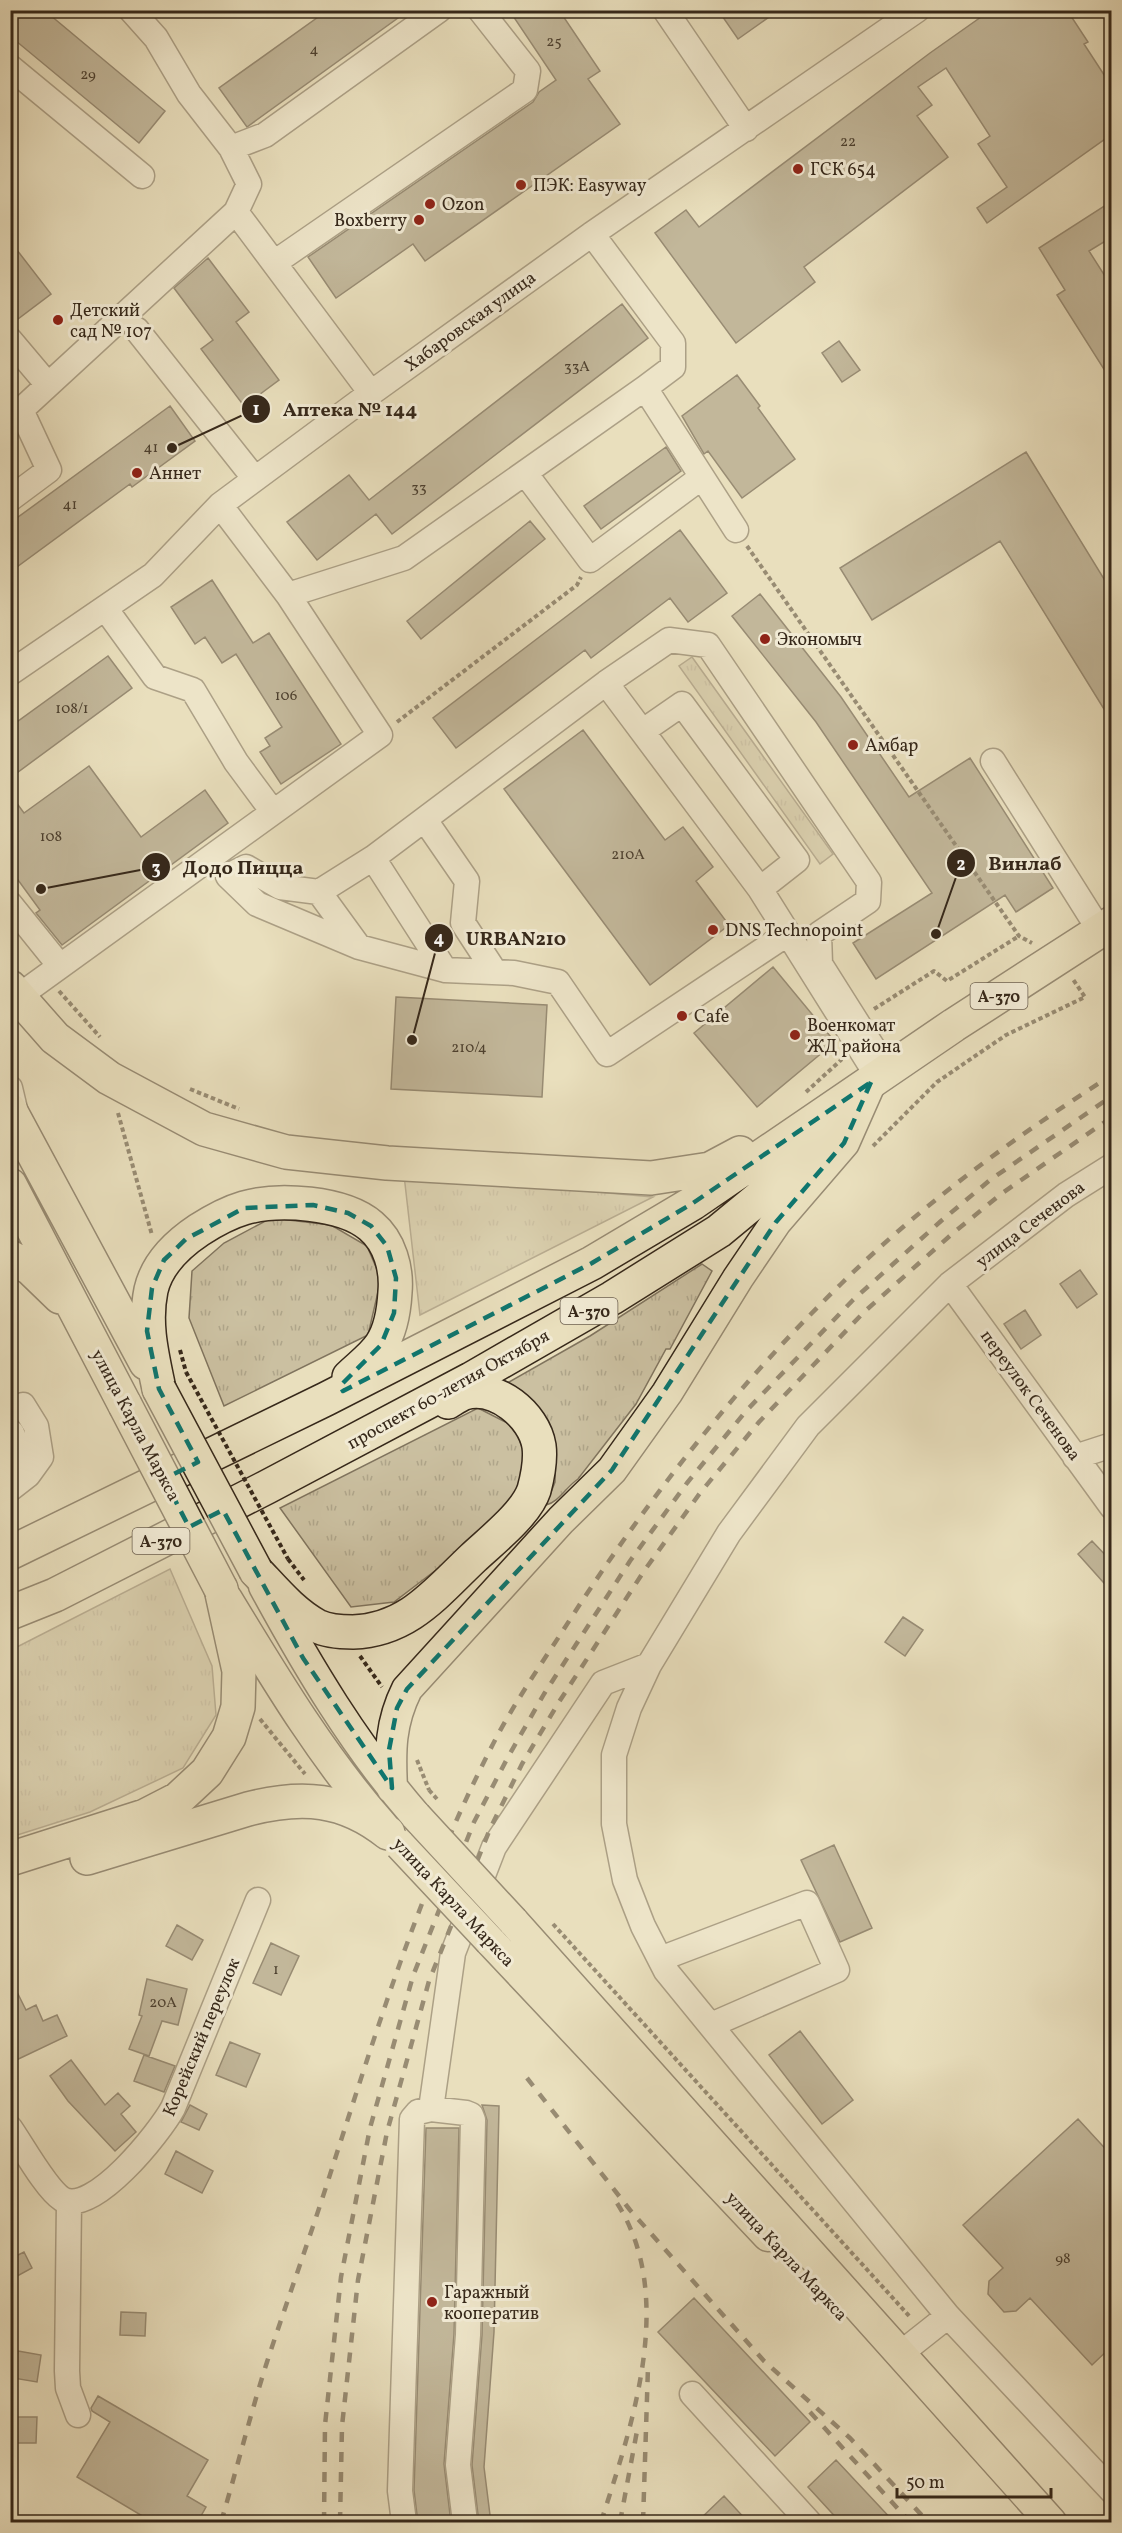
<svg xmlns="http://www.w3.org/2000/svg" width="1122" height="2533" font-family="Vollkorn,serif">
  <defs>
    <pattern id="grass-tufts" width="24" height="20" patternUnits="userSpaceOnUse" patternTransform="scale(1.5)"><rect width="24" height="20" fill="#cbc0a1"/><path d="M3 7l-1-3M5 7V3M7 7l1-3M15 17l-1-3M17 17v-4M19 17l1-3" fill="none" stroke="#afa58a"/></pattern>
  </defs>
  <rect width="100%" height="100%" fill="#e9dfbd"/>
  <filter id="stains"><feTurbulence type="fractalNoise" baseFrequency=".00333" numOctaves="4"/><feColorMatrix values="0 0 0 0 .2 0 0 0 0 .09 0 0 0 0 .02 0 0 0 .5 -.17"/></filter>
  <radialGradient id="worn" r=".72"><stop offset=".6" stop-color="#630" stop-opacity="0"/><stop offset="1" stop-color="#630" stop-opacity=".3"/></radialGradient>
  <path fill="url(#grass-tufts)" stroke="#80745e" stroke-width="1.5" d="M692,657L833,854L820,864L679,666Z
    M404,1175L653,1197L420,1315Z
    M271,1218L331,1225L367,1246L381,1279L368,1335L224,1406L189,1318L192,1271L224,1243Z
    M702,1264L712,1271L670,1349H666L636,1404L578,1479C566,1487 559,1502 546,1505L555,1482L556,1452L502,1386L590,1336Z
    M478,1408L515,1427L526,1458L515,1498L453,1557L394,1602L351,1607L280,1508Z
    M170,1569L212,1666L216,1715L183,1768L90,1812L11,1837V1650Z"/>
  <path fill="#93876f" stroke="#36281a" stroke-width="1.5" d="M10,10H44L165,111L139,143L10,36Z
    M328,10H409L247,127L219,88Z
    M509,10H559L600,71L588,79L620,124L425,261L413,244L336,298L308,257L533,102L539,92L556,80Z
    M718,10H779L738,39Z
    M991,10H1067L1088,42L1084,44L1112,87V134L987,223L977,208L1007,187L978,144L990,136L946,68L918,87L932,105L917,116L948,157L804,267L815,282L736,343L655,233L686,210L699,227L930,53Z
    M1112,201V237L1089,251L1112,287V382L1057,295L1065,290L1039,248Z
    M10,241L51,294L10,325Z
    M208,258L249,312L236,322L279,380L244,406L201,349L213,340L174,288Z
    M622,304L648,338L392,534L376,514L317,560L287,522L349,475L369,500Z
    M839,341L860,370L842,382L822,353Z
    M737,375L760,406L758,408L795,459L742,498L708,451L704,454L682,416Z
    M170,406L195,441L132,487L130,484L10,572V523Z
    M666,447L681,471L601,529L584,506Z
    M1026,452L1112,592V722L1000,541L872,620L840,568Z
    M530,521L545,539L421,639L407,621Z
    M680,530L727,593L688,622L670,598L591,658L585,650L456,748L433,718Z
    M212,580L253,643L269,633L341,744L281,784L260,752L270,746L265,738L282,727L236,654L222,663L205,637L195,644L171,607Z
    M760,594L841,697L909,797L970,758L1053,888L1016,912L1005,895L876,979L853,943L932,893L816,722L732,616Z
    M108,656L132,688L10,778V727Z
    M583,730L665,840L683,827L713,867L696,881L729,925L650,985L504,789Z
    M89,766L141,837L205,790L228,823L62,945L36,913L40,910L10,869V794L24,813Z
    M773,967L835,1042L757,1107L694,1033Z
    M396,997L547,1005L542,1097L391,1089Z
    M1080,1270L1097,1294L1077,1308L1060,1284Z
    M1025,1310L1041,1335L1021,1349L1004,1324Z
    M1092,1541L1112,1562V1592L1078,1554Z
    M903,1617L923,1630L905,1656L885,1642Z
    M834,1845L872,1928L840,1942L801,1860Z
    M177,1925L203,1940L192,1960L166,1946Z
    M271,1943L299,1956L281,1995L253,1983Z
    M10,1978L26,2010L36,2005L43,2021L57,2015L67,2036L10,2063Z
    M147,1979L187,1989L178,2025L162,2021L149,2056L129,2049L142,2016L139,2015Z
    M800,2031L853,2100L822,2124L769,2055Z
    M230,2042L260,2054L246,2087L216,2075Z
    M144,2055L175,2066L164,2092L134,2081Z
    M71,2060L105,2105L118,2093L130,2106L121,2114L136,2132L115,2151L68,2101L50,2076Z
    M190,2105L207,2114L199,2130L181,2122Z
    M482,2105L499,2106L494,2332L484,2467L491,2523H479L472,2465L482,2335L487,2120Z
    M1078,2119L1112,2156V2346L1092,2365L1030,2298L1016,2311L1004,2312L988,2294L989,2281L1003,2268L963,2225Z
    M426,2128H459L454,2334L444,2464L451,2523H418L414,2490Z
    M176,2151L213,2171L202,2193L165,2174Z
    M24,2252L32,2268L10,2280V2259Z
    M694,2298L810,2422L775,2456L658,2332Z
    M121,2312L146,2313L145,2336L120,2335Z
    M18,2351L41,2355L37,2382L13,2378Z
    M98,2396L208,2460L187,2496L206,2507L197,2523H154L77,2477L110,2422L92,2411L91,2408Z
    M10,2417H37L36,2443H10Z
    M836,2460L895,2523H841L808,2487Z
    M724,2496L749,2523H696Z"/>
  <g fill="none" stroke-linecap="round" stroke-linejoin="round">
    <g stroke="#635643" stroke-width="27">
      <path id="minor" d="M665,10L746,129
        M10,67L142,176
        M231,148L265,135L439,10
        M236,212L371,393
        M592,234L673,343V367L645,388L736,530
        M274,263L525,90L528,71L480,10
        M137,330L255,479
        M10,340L48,385
        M525,473L590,560L702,477
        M10,499L49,470L21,410L236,212L249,184L231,148L189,94L156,38L131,10
        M220,505L288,595L404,558L645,388
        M105,608L155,677L193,690L236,762L273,812
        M10,673L153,575L220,505L371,393L592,234L917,10
        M606,683L373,858L319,892L280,887L246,867L228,876L257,904L359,947L445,970L514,973L558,982L607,1054L787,934
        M643,731L682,704L797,860L760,889
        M993,761L1100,931
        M425,820L467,881L463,923L495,972
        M373,858L445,970
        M319,892L359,947
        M10,904L60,966
        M10,1006L19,996L380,735L288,595
        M878,1077L760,889L606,683L669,640L708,645L869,882L868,901L819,934L820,964L887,1070
        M10,1088L19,1126
        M1112,1166L1066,1195L950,1284L808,1426L729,1533L649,1665L629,1708L614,1755V1824L625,1880L643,1926L666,1971L948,2316L1112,2491
        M950,1284L1112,1507
        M1075,1457L1112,1445
        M10,1472L17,1469L19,1450L12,1433
        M10,1489L28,1475L41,1457L36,1426L23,1405
        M660,1959L807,1903L837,1970L711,2025
        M431,2109L453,1953L494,1847L603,1683L649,1665
        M10,2128C22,2145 46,2189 62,2199C93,2217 160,2132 173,2108L258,1900
        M69,2202L67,2371L68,2388L78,2415
        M900,2354L948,2316
        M692,2394L809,2522
        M404,2522L400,2491L412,2119L418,2112L431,2109L466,2113L471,2115L473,2120L468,2335L458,2465L465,2522"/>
    </g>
    <g stroke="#36281a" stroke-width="33">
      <path id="major" d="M264,1586C308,1667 355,1746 416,1816
        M227,1599C275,1678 322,1757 383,1826
        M392,1788C390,1751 390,1723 407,1689L561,1520L612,1470L667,1393L738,1278L776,1222L844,1143L871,1082
        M513,1921L1051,2522
        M490,1941L768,2236"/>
    </g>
    <g stroke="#36281a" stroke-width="36">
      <path id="highway" d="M10,987L55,1038L109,1078L204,1129L286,1152L387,1163L651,1178L710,1169L740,1153
        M10,1110L146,1363
        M10,1185L125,1405
        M10,1257L30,1268L60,1297
        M159,1389C152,1355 144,1324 151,1290C157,1264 178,1244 199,1230C213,1221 227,1213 244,1208C278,1198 343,1202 371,1226C390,1242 397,1269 395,1292C394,1310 391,1330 381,1345C373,1357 359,1367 349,1377
        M10,1553L326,1399L592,1263L693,1203L954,1025L1112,923
        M256,1571C275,1591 293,1613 317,1626C327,1631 342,1632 353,1632C408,1630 436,1593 473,1558C491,1541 526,1514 534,1490C538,1475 541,1461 539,1446C534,1415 496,1384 464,1393C459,1395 453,1399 448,1402
        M10,1613L55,1595L267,1487L471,1379L612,1298L719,1231L793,1170L840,1117
        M87,1858L248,1809C302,1795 344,1798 388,1833
        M10,1859L145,1816L178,1799L207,1772L229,1737L238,1707L239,1671L221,1589"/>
    </g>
    <path stroke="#36281a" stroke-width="4" stroke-dasharray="4.5 3" stroke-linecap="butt" d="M747,546L1019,936L1032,943
      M397,722L577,585L581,577
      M59,991L100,1037
      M874,1009L934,971L947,981L1019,936
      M190,1089L239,1109
      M806,1092L841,1060V1058
      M118,1113L152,1235
      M873,1146L937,1082L1006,1035L1085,997L1072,978
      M180,1350L186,1372
      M288,1559L304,1580
      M360,1656L382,1687
      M260,1719L305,1774
      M417,1760L429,1790
      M553,1924L911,2318"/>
    <use href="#minor" stroke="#f1ead4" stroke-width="24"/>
    <use href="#major" stroke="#e9dfbd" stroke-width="30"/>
    <use href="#highway" stroke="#e9dfbd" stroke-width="33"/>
    <path stroke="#36281a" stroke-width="4.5" stroke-dasharray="10 10" stroke-linecap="butt" d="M527,2078L630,2210L764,2361L850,2438L928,2522
      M810,2412L910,2522
      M221,2522C237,2469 250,2415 267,2362C289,2295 313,2229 334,2162C379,2023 422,1883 489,1752C512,1705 543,1662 571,1618C649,1497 738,1384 841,1284C922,1204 1016,1136 1112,1075
      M324,2522L325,2425L341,2277L370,2128L413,1976L474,1822L508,1757L544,1694L630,1561L687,1483L746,1411L853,1300L941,1221L990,1180L1112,1096
      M340,2522L342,2426L358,2280L387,2132L429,1981L490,1829L522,1764L559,1702L644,1571L700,1493L759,1422L864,1312L952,1234L1001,1194L1112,1117
      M601,2522C632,2425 677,2297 617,2203
      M620,2522L637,2431
      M643,2522L648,2367"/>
    <g stroke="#36281a" stroke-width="33" stroke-linecap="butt">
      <path id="major-bridge" d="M416,1816L513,1921
        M400,1845L490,1941"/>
    </g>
    <g stroke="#36281a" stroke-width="36" stroke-linecap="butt">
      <path id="highway-bridge" d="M159,1389L256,1571
        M125,1405L221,1589"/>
    </g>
    <path stroke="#36281a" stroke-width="4" stroke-dasharray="4.5 3" stroke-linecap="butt" d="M186,1372L288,1559
      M429,1790L437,1799"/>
    <use href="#major-bridge" stroke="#e9dfbd" stroke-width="30"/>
    <use href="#highway-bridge" stroke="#e9dfbd" stroke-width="33"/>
  </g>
  <path d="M0 0H1122V2533H0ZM871,1082L844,1143L776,1222L612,1470L407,1689L397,1708L389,1750L392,1788L303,1658L223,1510L189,1527L164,1479L198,1462L159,1389L147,1331L152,1288L164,1260L186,1239L244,1208L313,1205L348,1213L371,1226L387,1246L396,1278L394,1313L381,1345L340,1386L343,1391L592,1263L693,1203Z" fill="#e9dfbd" fill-opacity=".55" fill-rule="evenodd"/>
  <path fill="none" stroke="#0f766e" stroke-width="4.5" stroke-dasharray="12 8" stroke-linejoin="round" d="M871,1082L844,1143L776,1222L612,1470L407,1689L397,1708L389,1750L392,1788L303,1658L223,1510L189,1527L164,1479L198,1462L159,1389L147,1331L152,1288L164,1260L186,1239L244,1208L313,1205L348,1213L371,1226L387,1246L396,1278L394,1313L381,1345L340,1386L343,1391L592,1263L693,1203Z"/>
  <g fill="#8f2418" stroke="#f1ead4" stroke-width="2">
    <circle cx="798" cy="169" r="6"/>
    <circle cx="521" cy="185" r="6"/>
    <circle cx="430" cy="204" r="6"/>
    <circle cx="419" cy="220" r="6"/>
    <circle cx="58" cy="320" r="6"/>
    <circle cx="137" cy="473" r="6"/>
    <circle cx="765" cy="639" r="6"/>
    <circle cx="853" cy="745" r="6"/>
    <circle cx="713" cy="930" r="6"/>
    <circle cx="682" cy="1016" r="6"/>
    <circle cx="795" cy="1035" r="6"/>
    <circle cx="432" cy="2302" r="6"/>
  </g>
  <g text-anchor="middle" stroke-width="6" stroke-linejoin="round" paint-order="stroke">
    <g font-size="15" fill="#4d402f">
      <text x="554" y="46">25</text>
      <text x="314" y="54">4</text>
      <text x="88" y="79">29</text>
      <text x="848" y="146">22</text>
      <text x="577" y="371">33А</text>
      <text x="151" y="452">41</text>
      <text x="419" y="492">33</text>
      <text x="70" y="509">41</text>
      <text x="286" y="700">106</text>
      <text x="72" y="713">108/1</text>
      <text x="51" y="841">108</text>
      <text x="628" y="859">210А</text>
      <text x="469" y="1052">210/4</text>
      <text x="276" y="1974">1</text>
      <text x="163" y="2007">20А</text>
      <text x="1063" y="2263">98</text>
    </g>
    <g fill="#f1ead4" stroke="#6e6252" stroke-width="1.5">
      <rect x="970.5" y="983" width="57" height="26" rx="4.5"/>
      <rect x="560.5" y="1298" width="57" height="26" rx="4.5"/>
      <rect x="132.5" y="1528" width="57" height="26" rx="4.5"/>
    </g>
    <g font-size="16" font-weight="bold" fill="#36281a">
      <text x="999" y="1002">А-370</text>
      <text x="589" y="1317">А-370</text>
      <text x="161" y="1547">А-370</text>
    </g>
    <g font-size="18" fill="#36281a" stroke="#f1ead4" text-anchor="start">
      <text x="810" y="175">ГСК 654</text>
      <text x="533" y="191">ПЭК: Easyway</text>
      <text x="442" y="210">Ozon</text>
      <text x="407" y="226" text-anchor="end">Boxberry</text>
      <text x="70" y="316">Детский<tspan x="70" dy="21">сад № 107</tspan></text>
      <text x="149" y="479">Аннет</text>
      <text x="777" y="645">Экономыч</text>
      <text x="865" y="751">Амбар</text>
      <text x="725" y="936">DNS Technopoint</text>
      <text x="694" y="1022">Cafe</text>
      <text x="807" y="1031">Военкомат<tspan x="807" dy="21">ЖД района</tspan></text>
      <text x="444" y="2298">Гаражный<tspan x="444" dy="21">кооператив</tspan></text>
    </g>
    <g font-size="18" fill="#36281a" stroke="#f1ead4">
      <text transform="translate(470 321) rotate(-36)" y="6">Хабаровская улица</text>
      <text transform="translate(1030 1224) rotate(-37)" y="6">улица Сеченова</text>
      <text transform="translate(448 1389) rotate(-29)" y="6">проспект 60-летия Октября</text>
      <text transform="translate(1031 1395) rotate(54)" y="6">переулок Сеченова</text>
      <text transform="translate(136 1425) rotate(62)" y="6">улица Карла Маркса</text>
      <text transform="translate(454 1902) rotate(47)" y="6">улица Карла Маркса</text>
      <text transform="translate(201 2037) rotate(-67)" y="6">Корейский переулок</text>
      <text transform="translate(787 2256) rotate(47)" y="6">улица Карла Маркса</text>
    </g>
  </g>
  <path fill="none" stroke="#36281a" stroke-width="2" d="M172 448L256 409M936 934L961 863M41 889L156 867M412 1040L439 938"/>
  <g fill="#36281a" stroke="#f1ead4" stroke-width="2">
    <circle cx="172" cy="448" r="6"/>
    <circle cx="936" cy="934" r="6"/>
    <circle cx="41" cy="889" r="6"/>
    <circle cx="412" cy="1040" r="6"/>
    <circle cx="256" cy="409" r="15"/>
    <circle cx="961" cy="863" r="15"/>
    <circle cx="156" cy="867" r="15"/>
    <circle cx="439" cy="938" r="15"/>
  </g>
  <g font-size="18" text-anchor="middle" font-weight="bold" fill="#fff">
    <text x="256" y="415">1</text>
    <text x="961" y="870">2</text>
    <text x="156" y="874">3</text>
    <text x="439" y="944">4</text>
  </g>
  <g font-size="20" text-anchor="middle" font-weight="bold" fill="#36281a" stroke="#f1ead4" stroke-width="6" stroke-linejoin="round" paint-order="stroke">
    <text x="350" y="416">Аптека № 144</text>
    <text x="1025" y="870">Винлаб</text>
    <text x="243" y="874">Додо Пицца</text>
    <text x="516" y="945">URBAN210</text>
  </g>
  <rect width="1122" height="2533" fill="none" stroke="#e9dfbd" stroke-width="36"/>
  <rect x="12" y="12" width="1098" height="2509" fill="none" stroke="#36281a" stroke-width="3"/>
  <rect x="18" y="18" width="1086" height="2497" fill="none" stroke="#36281a" stroke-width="1.5"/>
  <path d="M897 2488v9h154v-9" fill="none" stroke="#36281a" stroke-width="3"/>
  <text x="906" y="2488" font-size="18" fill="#36281a" stroke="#f1ead4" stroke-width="4.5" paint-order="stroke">50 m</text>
  <rect width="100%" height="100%" filter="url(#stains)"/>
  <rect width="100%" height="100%" fill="url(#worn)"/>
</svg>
